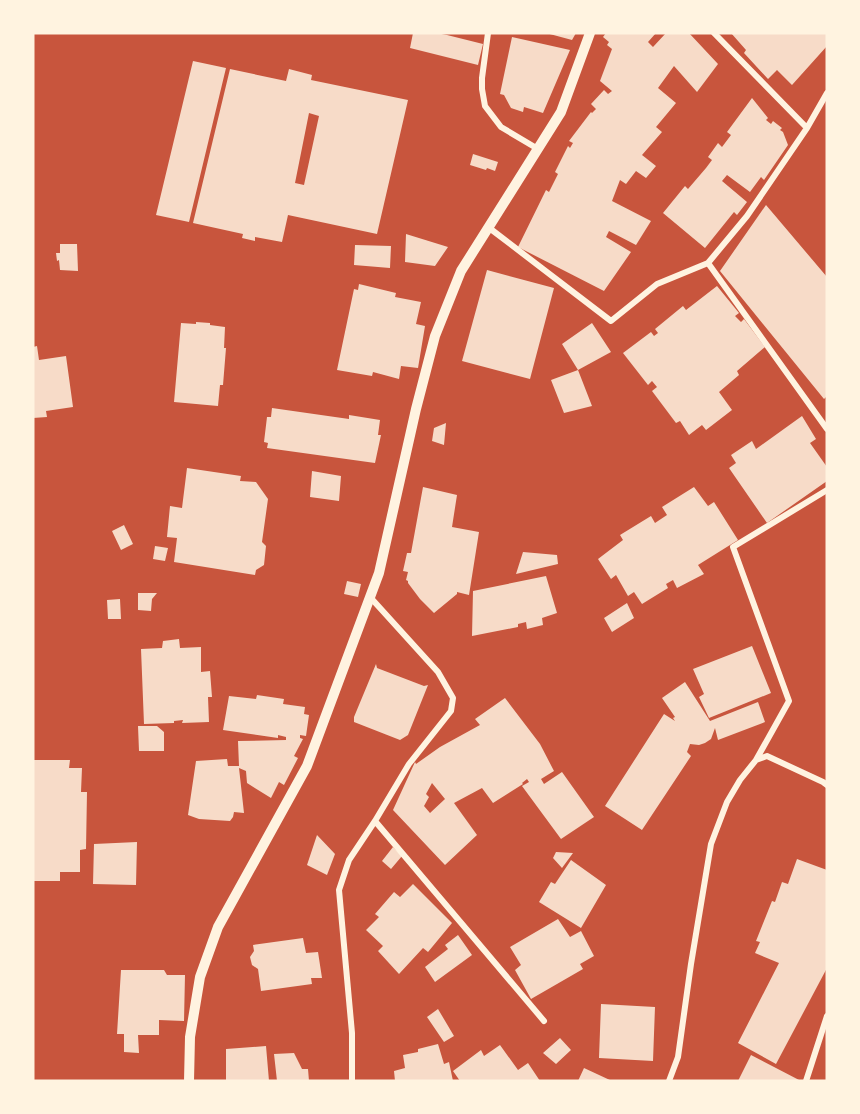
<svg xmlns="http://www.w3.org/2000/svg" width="860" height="1114" font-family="'Archivo Narrow',sans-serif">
  <rect width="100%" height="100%" fill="#c8553d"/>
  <path fill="#f7dbc8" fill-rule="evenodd" d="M413,33H436L447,35L483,44L478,65L410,48Z
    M546,33H576L572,40Z
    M606,33H656L648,42L653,47L666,33H689L718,64L697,92L674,66L658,88L676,103L656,127L662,132L642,155L656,166L646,178L636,171L626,184L620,180L612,201L651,221L636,245L609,231L606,237L631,252L604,291L518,247L546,190L549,192L558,174L555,172L568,146L570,148L573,143L569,141L591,112L592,113L596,109L591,104L604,90L608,94L612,91L600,81L612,49L607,45L609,42L603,37Z
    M731,33H827V46L792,85L777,70L768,79L744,53L746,50Z
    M512,37L570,50L543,113L524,107L523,112L511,108L504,95L500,94Z
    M193,61L226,68L189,222L156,215Z
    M230,69L286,81L289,69L312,75L311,80L408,100L377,234L288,215L282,242L255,237V241L242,238L243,234L193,223ZM309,113L319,116L304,185L295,183Z
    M752,98L768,118L766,120L771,124L773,121L782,128L780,130L783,132L788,145L764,180L761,177L750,192L727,175L722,181L747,202L737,215L734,212L705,248L663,213L685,186L688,189L706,168L712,160L708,157L718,143L722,147L731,135L727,132Z
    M473,154L498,162L495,171L487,168L486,170L470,165Z
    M766,205L827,277V396L824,399L720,271Z
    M406,234L448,247L435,266L405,262Z
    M60,244H77L78,271L60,270L59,260L57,261L56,253H60Z
    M355,245L391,246L390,268L354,265Z
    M487,270L554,288L530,379L462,361Z
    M359,284L396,293L395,297L421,302L416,324L425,326L418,368L401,366L399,379L373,372L372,376L337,370L354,289L358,290Z
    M717,286L739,313L735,316L741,322L744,319L765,347L737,371L739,375L719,392L732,410L706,430L702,425L689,435L680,421L676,423L652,391L657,387L652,381L648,385L623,353L651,332L654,336L658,333L655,329L683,306L686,310Z
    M196,322L210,323V325L225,327L224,348H226L223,385H220L218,406L174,402L181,323L196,324Z
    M592,323L611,352L578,370L562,344Z
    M37,346L39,360L66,356L73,407L46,411L47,417L33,418V347Z
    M578,370L592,406L564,413L551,380Z
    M272,408L349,419V415L380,420L378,435H381L375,463L267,448L268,443L264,442L267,417H271Z
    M802,416L816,439L810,443L827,467V481L767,523L729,468L736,463L731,455L752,441L756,449Z
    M446,423L444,445L432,441L434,428Z
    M187,468L241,476L240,481L256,482L268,499L262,542L266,546L264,565L256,570L255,575L174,562L177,538L167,537L170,506L182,508Z
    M312,471L341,476L339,501L310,497Z
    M423,487L457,495L452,527L479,532L469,595L457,592V594L434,613L420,599L408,583V581L406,580L408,572L403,571L407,553H411Z
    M694,487L708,506L714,502L738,540L698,565L704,574L677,588L673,580L666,584L668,588L642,604L634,592L628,596L616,575L611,579L598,559L623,540L620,535L651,516L655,523L667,515L662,507Z
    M124,525L133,544L121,550L112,531Z
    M155,546L168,548L165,561L153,559Z
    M523,552L557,555L558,564L516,574Z
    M546,576L557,613L542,618L543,625L527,629L526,622L518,624V627L472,636L473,591Z
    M347,581L361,584L358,597L344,594Z
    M138,593H157L152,599L151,611L138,610Z
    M120,599L121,619H108L107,600Z
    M627,603L634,618L612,632L604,618Z
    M179,639L180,648L201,647V672L210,671L212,697H208L209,722L182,723L183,720L174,721V723L144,724L141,649L162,648L163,641Z
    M752,646L771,693L709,718L699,697L704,694L693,669Z
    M376,664L377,668L424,686L428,685L408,735L400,740L354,722V717Z
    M685,682L710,721L758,702L765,722L718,740L715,728L711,739L705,743L699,745L690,744L687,752L691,756L642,830L605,806L664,714L675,721L673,718L675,717L662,698Z
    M257,695L284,699L283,704L305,707L304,714L309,715L306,736L300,735V738L303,739L294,756L298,758L284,785L279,782L271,798L247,783L246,771L239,768L244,813L234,812L233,817L230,821L199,819L188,815L196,761L227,759L228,766H239L238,741L286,740V737L278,735V738L223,730L229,696L256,699Z
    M505,698L540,744L554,771L541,779L544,784L562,772L594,817L561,839L522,786L529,782L527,779L522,783L523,784L493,803L482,788L454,803L477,835L445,865L393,810L415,762L416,764L440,747L480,725L475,719ZM432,783L445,799L430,813L424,806L429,797L426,794Z
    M138,726H157L164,732V751H139Z
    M33,760H70L69,768H82L81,792H87L86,849L80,850V872H60V881H33Z
    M317,835L335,854L327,875L307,865Z
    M137,842L136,885L93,884L94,844Z
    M393,847L402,856L391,869L382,861Z
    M556,852L573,853L562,868L553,858Z
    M797,859L827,870V968L776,1064L738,1043L779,963L755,953L760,942L756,941L772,901L775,902L782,882L788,884Z
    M571,860L606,885L581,928L539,902L551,882L555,884Z
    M413,884L452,923L428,952L423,948L399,974L378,951L383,946L366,930L379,917L375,914L394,892L400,897Z
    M558,919L570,937L581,931L594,956L580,964L583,969L531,999L515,970L521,965L510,947Z
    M458,935L472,955L435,982L425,967L448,949L445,945Z
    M303,938L306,953L318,952L322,978H311L312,984L261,991L258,969L252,965L250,957L254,951L253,945Z
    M121,970H164L167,975H185L184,1021L159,1020V1035H138L139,1053L124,1052V1034H117Z
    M601,1004L655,1007L653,1061L599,1058Z
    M438,1009L454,1036L444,1042L427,1017Z
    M560,1038L571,1050L556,1064L543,1053Z
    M438,1044L444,1064L449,1062L453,1081H395L394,1071L405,1068L403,1055L418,1052V1049Z
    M500,1045L518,1070L528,1063L540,1081H460L453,1071L481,1050L484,1056Z
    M266,1046L269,1081H226V1049Z
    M294,1053L302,1069H308L309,1081H277L274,1054Z
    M751,1055L801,1081H738Z
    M584,1068L612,1081H578Z"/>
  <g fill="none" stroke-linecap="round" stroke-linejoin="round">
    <path stroke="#fff3e0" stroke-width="6" d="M488,33L482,78V89L485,106L501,127L538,149
      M714,33L807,128
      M488,227L611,321L657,284L708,263L747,216L807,128L827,93
      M708,263L827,429
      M756,760L789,701L733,547L827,490
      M375,821L544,1021
      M352,1081V1033L339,890L349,860L375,821L409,764L451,711L453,698L438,672L370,597
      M669,1081L678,1057L691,964L711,844L727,802L740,780L756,760L767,756L823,782L827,785
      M806,1081L827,1016"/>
    <path stroke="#fff3e0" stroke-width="10" d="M189,1081L190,1037L200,977L218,927L307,766L379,573L416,409L435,336L461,271L561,112L590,33"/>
  </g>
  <rect width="860" height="1114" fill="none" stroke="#fff3e0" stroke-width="69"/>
</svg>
